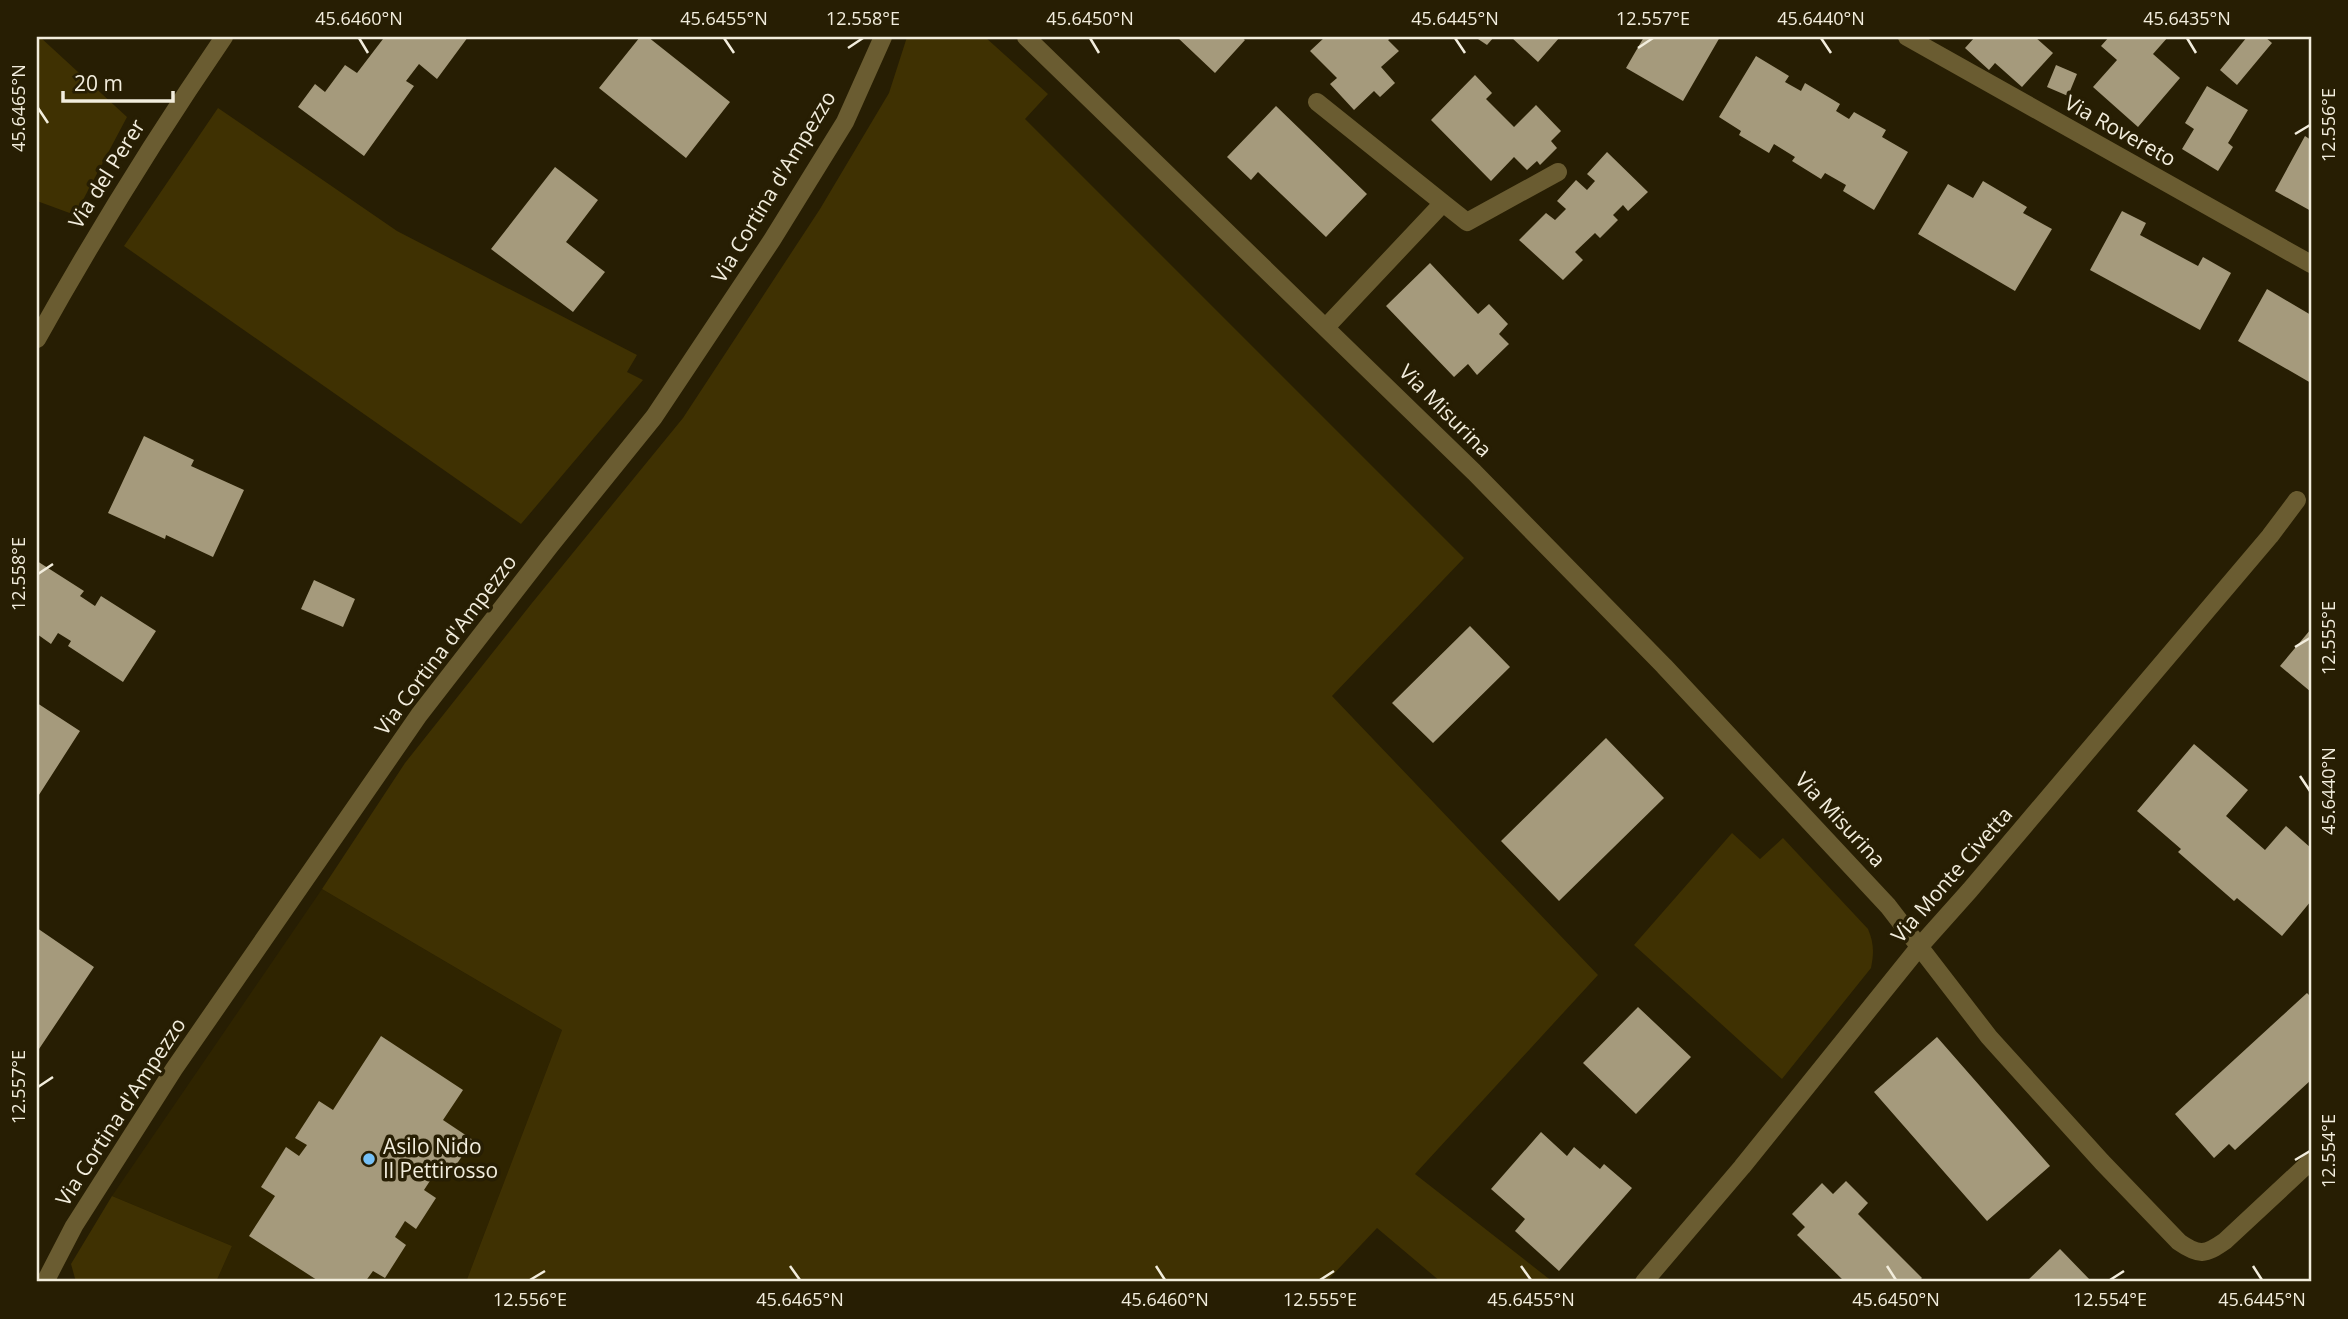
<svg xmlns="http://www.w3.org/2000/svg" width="2348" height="1319" font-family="'Open Sans',sans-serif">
  <rect width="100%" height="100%" fill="#271e03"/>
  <path fill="#2f2400" d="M322,889L562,1030L466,1282H216L232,1246L112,1196Z"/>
  <path fill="#3f3102" d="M37,37H40L127,117L75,215L37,201Z
    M907,37H985L1048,94L1025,119L1464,558L1332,696L1598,975L1415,1174L1553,1282H1441L1377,1228L1326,1282H466L562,1030L322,889L405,763L532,603L683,418L820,209L889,93Z
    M218,108L397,231L637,355L627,372L643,380L521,524L124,246Z
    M1732,833L1760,859L1783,838L1868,929C1874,943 1874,953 1871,968L1782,1079L1634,945Z
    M112,1196L232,1246L216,1282H76L71,1264Z"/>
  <path fill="#a59a7c" d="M379,37H468L437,79L419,64L406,81L414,86L364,156L298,107L315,84L325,92L345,65L357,73L383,39Z
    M640,37H648L730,102L686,158L599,88Z
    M1177,37H1241L1245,40L1215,73Z
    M1325,37H1392L1388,40L1399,51L1381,67L1395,83L1380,97L1374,91L1354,110L1330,84L1337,78L1310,51Z
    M1475,37H1494L1487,45Z
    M1511,37H1560L1538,62Z
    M1644,37H1720L1683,101L1626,68Z
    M1975,37H2035L2053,53L2022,87L1995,63L1989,70L1965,48Z
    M2109,37H2168L2153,54L2180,78L2138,127L2093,87L2117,60L2101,46Z
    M2247,37H2265L2272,43L2237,85L2220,70Z
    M1756,56L1789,76L1785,82L1801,91L1805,83L1840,104L1836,111L1849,119L1854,112L1886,130L1882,137L1908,152L1874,210L1843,191L1846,185L1825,173L1821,179L1792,161L1795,157L1774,144L1769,153L1739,135L1741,131L1719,117Z
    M2056,65L2077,74L2068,96L2047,87Z
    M1475,75L1492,93L1486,99L1514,127L1536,105L1561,131L1551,141L1557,148L1540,165L1537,161L1527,170L1514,157L1491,181L1431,120Z
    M2207,86L2248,110L2228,143L2233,147L2218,171L2182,149L2194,129L2185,123Z
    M1276,106L1367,194L1326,237L1258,172L1251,180L1227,157Z
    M2305,136L2311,140V211L2275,191Z
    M1607,152L1648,192L1628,211L1623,205L1613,215L1618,220L1600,238L1595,233L1575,252L1583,260L1563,280L1519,240L1546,213L1555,220L1566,209L1557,201L1576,180L1587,190L1595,181L1587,174Z
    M555,167L598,200L566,242L605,272L573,312L491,249Z
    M1983,181L2027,207L2023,213L2052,229L2015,291L1918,234L1948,184L1973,198Z
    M2122,211L2146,223L2140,235L2198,266L2203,257L2231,273L2200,330L2090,270Z
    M1430,263L1478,314L1489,304L1508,324L1499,334L1509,344L1477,375L1468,364L1454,377L1386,306Z
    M2267,289L2311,315V383L2238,341Z
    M144,436L194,460L191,466L244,490L213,557L166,535L165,539L108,513Z
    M37,561L84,591L80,596L95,606L101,596L156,631L123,682L68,646L71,641L58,633L51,644L37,634Z
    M314,580L355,599L343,627L301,609Z
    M1470,626L1510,667L1433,743L1392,703Z
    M2311,629V692L2280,666Z
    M37,703L80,731L37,798Z
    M1606,738L1664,798L1559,901L1501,841Z
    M2194,744L2248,790L2226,816L2265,850L2286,826L2311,848V901L2282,936L2237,898L2234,901L2178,852L2181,849L2137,811Z
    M37,928L94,967L37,1052Z
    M2307,993L2311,997V1080L2235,1150L2229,1144L2214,1158L2175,1114Z
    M1638,1007L1691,1057L1636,1114L1583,1063Z
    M381,1036L463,1090L443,1120L473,1140L454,1168L443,1161L424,1190L436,1198L416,1229L405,1221L395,1237L406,1245L385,1278L373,1271L365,1282H320L249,1236L275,1196L261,1187L286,1147L299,1156L307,1145L295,1138L319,1101L333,1110Z
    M1937,1037L2050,1166L1987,1221L1874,1092Z
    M1541,1132L1567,1156L1574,1147L1600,1169L1604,1164L1632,1188L1559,1271L1515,1231L1525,1219L1491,1189Z
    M1846,1181L1868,1203L1858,1214L1922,1278L1918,1282H1845L1797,1235L1805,1227L1792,1214L1822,1183L1833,1194Z
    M2060,1249L2092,1282H2026Z"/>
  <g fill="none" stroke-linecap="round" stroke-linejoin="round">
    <path stroke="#6a5c31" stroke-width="18" d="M1026,37L1474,472L1664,666L1888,906L1989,1037L2102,1162L2179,1242C2199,1256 2205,1255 2225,1241L2311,1161
      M1907,37L2311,264
      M1317,102L1443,203
      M1327,326L1443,203L1467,222L1558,172
      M37,339C95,235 157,135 224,37
      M45,1282L74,1226L174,1069L419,715L550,546L654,417L772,240L845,122L883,37
      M1644,1282L1742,1167L1920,946L1970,890L2270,536L2297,500"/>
  </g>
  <path fill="none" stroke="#f2eddd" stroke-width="2.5" d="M359,38L368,53M724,38L734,53M1090,38L1099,53M1455,38L1465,53M1821,38L1831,53M2187,38L2196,53M848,48L863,38M1638,48L1653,38M38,108L48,123M2295,134L2310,125M38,574L53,564M2295,647L2310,638M2300,776L2310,791M38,1087L53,1077M2295,1160L2310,1151M790,1266L800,1280M1156,1266L1165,1280M1521,1266L1531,1280M1887,1266L1896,1280M2253,1266L2262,1280M530,1280L545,1271M1320,1280L1334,1271M2110,1280L2124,1271"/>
  <circle fill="#75c0f6" stroke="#271e03" stroke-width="2.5" cx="369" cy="1159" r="7"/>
  <g text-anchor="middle" stroke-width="7" stroke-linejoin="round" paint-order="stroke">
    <g font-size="21" fill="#f2eddd" stroke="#271e03">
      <text transform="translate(2120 131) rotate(29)" y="7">Via Rovereto</text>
      <text transform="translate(107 174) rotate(-58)" y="7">Via del Perer</text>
      <text transform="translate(774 187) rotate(-59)" y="7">Via Cortina d'Ampezzo</text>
      <text transform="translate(1445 411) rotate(45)" y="7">Via Misurina</text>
      <text transform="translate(446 645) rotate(-53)" y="7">Via Cortina d'Ampezzo</text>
      <text transform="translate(1840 820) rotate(47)" y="7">Via Misurina</text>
      <text transform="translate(1952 875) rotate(-49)" y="7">Via Monte Civetta</text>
      <text transform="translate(121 1112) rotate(-57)" y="7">Via Cortina d'Ampezzo</text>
    </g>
    <g font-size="21" fill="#f2eddd" stroke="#271e03" text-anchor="start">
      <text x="383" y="1154">Asilo Nido<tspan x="383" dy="24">Il Pettirosso</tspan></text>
    </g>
  </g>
  <rect width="2348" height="1319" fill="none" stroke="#271e03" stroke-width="77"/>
  <path d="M63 91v10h110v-10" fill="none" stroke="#f2eddd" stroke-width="3.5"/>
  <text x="74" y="91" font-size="21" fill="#f2eddd" stroke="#271e03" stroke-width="5" paint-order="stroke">20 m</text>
  <rect x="38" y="38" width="2272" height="1242" fill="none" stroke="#f2eddd" stroke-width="2.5"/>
  <g font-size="18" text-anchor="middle" fill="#f2eddd">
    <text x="359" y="25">45.6460°N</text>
    <text x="724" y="25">45.6455°N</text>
    <text x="863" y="25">12.558°E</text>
    <text x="1090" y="25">45.6450°N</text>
    <text x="1455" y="25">45.6445°N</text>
    <text x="1653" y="25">12.557°E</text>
    <text x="1821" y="25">45.6440°N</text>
    <text x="2187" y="25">45.6435°N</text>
    <text transform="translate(19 108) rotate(-90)" y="6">45.6465°N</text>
    <text transform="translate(2329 125) rotate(-90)" y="6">12.556°E</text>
    <text transform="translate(19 574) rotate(-90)" y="6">12.558°E</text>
    <text transform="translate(2329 638) rotate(-90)" y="6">12.555°E</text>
    <text transform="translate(2329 791) rotate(-90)" y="6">45.6440°N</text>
    <text transform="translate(19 1087) rotate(-90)" y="6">12.557°E</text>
    <text transform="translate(2329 1151) rotate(-90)" y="6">12.554°E</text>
    <text x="530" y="1306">12.556°E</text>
    <text x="800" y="1306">45.6465°N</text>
    <text x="1165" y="1306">45.6460°N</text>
    <text x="1320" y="1306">12.555°E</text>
    <text x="1531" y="1306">45.6455°N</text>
    <text x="1896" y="1306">45.6450°N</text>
    <text x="2110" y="1306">12.554°E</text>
    <text x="2262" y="1306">45.6445°N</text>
  </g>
</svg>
